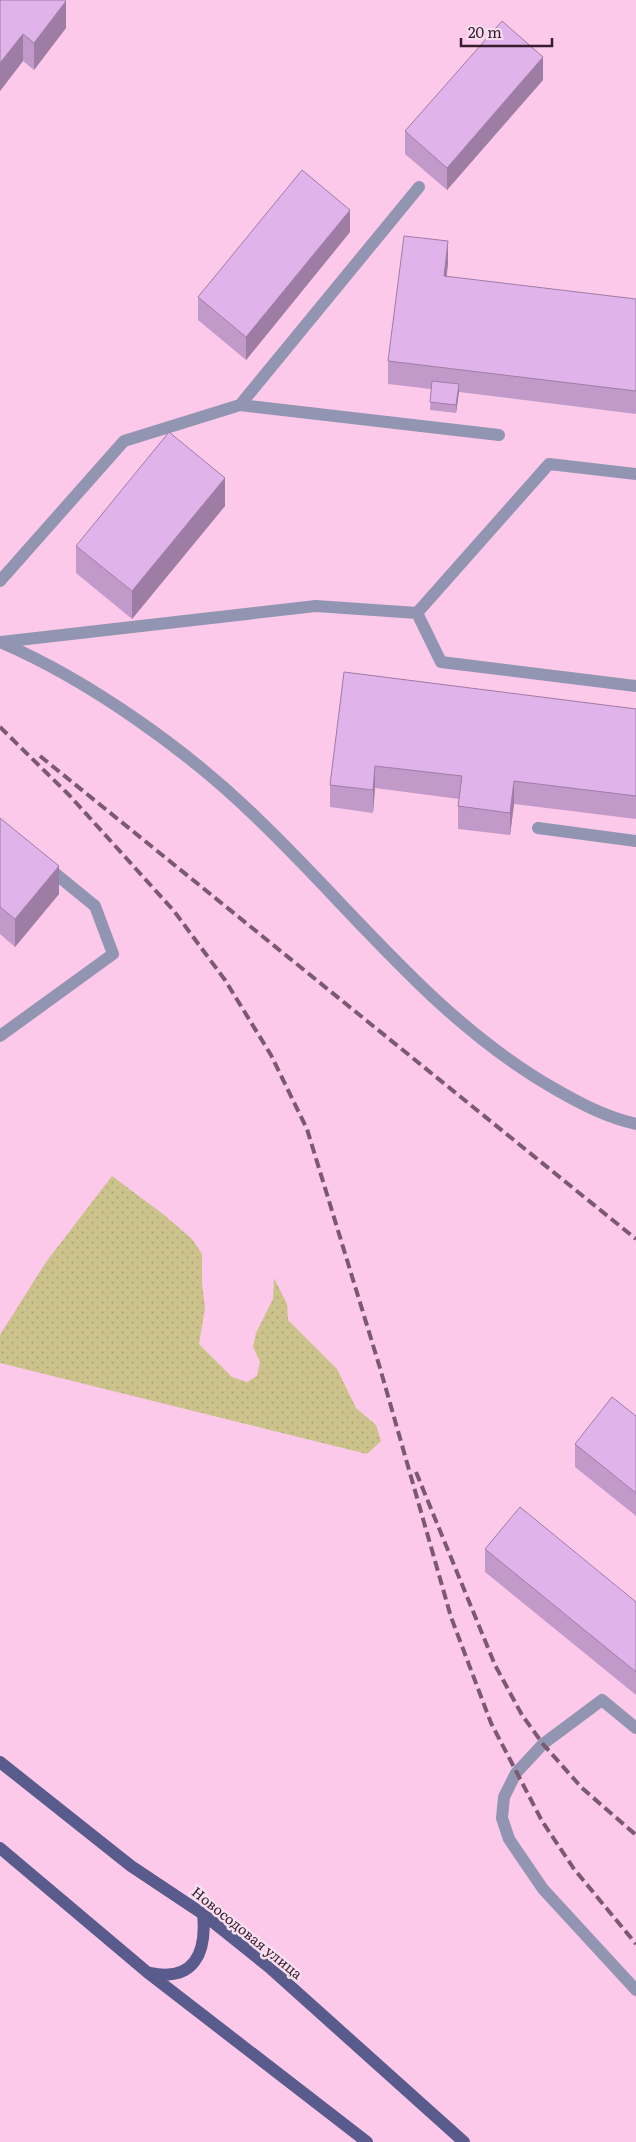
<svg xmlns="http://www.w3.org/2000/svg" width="636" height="2142" font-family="Literata,serif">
  <defs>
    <pattern id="grass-dots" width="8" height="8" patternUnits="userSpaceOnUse" patternTransform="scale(1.25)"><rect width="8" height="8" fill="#cbc28c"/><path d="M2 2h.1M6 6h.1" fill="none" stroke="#afa679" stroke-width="1.8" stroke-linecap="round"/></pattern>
  </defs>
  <rect width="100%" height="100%" fill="#fdc9ea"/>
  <path fill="url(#grass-dots)" d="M112,1176L163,1214L192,1239L202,1254V1283L205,1308L199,1344L232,1377L247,1382L257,1376L260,1362L253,1347L256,1333L273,1299L274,1278L287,1304L288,1320L337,1369L356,1408L376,1425L381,1441L367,1454L0,1363V1335L46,1262Z"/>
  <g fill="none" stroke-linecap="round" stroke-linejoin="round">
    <path stroke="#9295b1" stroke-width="12" d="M240,405L419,187
      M0,581L124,441L240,405L499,435
      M417,613L441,662L636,686
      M0,642C89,680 190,752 259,820C355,912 437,1022 555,1089C581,1104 606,1117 636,1124
      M1,642L316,606L417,613L549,464L636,474
      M538,828L636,841
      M0,1036L113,954L95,906L46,866
      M636,1728L602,1700L543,1744L516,1773L504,1797L502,1818L509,1839L543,1889L636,1990"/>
    <path stroke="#585b8b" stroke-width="12" d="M0,1762L131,1866L203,1914L269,1967L464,2142
      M0,1848L147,1972L367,2142
      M150,1973C194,1982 207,1953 203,1914"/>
    <path stroke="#7b596f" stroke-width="4" stroke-dasharray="10 5" stroke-linecap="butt" d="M0,727L70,796L174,911L225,980L271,1055L307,1129L380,1368L451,1617L491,1723L542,1821L574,1869L636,1944
      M40,756L636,1239
      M416,1472L495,1665L522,1715L543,1744L582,1788L636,1835"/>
  </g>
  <path fill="#c29aca" d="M0,0L66,28L34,70L23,61L0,91Z
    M543,80L447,190L405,154V131Z
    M350,232L246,360L198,320V297Z
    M448,264L446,277L636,299V414L459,392L456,413L430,410L431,389L388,384V361Z
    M225,506L132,619L76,573V546Z
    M344,672L636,709V819L514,804L510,835L458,829V806L459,799L375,788L373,813L330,807V785Z
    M0,818L59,894L15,947L0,934Z
    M636,1416V1516L575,1467V1444Z
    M485,1549L636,1602V1695L485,1572Z"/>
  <path fill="#9e7da4" d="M66,1V28L34,70V43Z
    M23,34V61L0,91V63Z
    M543,57V80L447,190V168Z
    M350,210V232L246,360V337Z
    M448,241V264L444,299V276Z
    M459,384V392L456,413V405Z
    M225,478V506L132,619V591Z
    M375,766V788L373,813V790Z
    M514,781V804L510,835V813Z
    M59,866V894L15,947V919Z"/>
  <path fill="#e1b3eb" stroke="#9e7da4" d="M0,0H65L66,1L34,43L23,34L0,63Z
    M502,21L543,57L447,168L405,131Z
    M302,170L350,210L246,337L198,297Z
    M404,236L448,241L444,276L636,299V391L388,361Z
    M432,381L459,384L456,405L430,402Z
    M169,432L225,478L132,591L76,546Z
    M344,672L636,709V796L514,781L510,813L458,806L462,776L375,766L373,790L330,785Z
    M0,818L59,866L15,919L0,907Z
    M612,1397L636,1416V1493L575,1444Z
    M520,1507L636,1602V1672L485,1549Z"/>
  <g text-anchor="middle" stroke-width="5" stroke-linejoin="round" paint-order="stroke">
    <g font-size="14" fill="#351d2d" stroke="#fadff0">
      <text transform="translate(247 1933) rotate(39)" y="5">Новосодовая улица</text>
    </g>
  </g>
  <path d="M461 38v8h91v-8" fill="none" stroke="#351d2d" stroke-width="2.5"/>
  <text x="468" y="38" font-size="15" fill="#351d2d" stroke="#fadff0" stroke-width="4" paint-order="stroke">20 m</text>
</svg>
